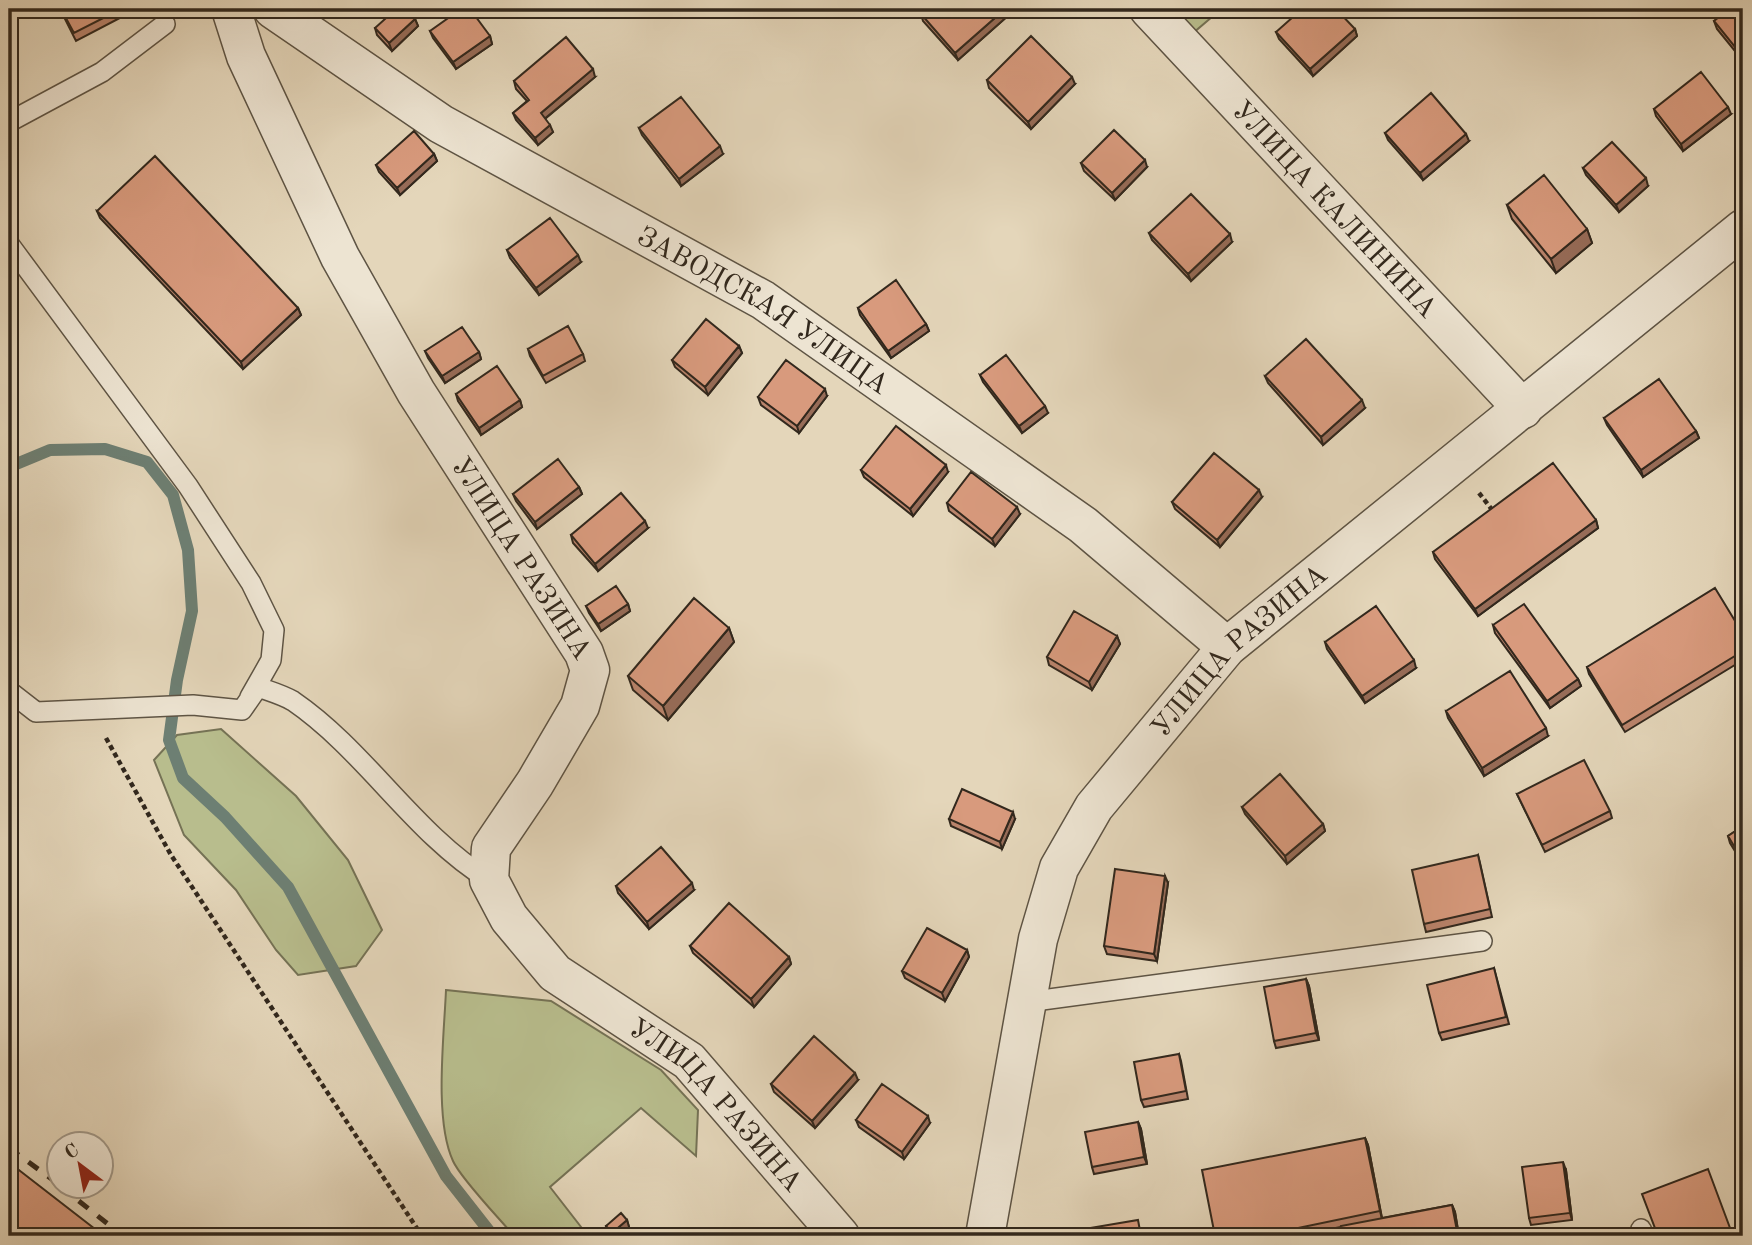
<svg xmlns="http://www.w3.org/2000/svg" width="1752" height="1245" font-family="'Old Standard TT',serif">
  <rect width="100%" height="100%" fill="#e4d6ba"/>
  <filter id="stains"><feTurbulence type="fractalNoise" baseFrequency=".00286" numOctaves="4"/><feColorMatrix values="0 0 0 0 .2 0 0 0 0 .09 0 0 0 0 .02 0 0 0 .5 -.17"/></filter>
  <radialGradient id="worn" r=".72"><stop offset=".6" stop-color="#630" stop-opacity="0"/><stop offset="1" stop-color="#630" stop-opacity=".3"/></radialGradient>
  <path fill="#b8bd8d" stroke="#757255" stroke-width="2" d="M1171,9H1217L1219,11L1193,33Z
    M221,729L296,796L348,860L382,930L356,966L298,975L276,950L236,890L184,835L154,760L177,735Z
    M446,990L551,1001L661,1070L698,1110L696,1156L641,1108L550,1187L588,1236H514C500,1219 461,1179 453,1161C434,1120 444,1037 446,990Z"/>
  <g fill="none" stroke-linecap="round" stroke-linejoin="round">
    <path stroke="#6d7f73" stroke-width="12" d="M9,467L50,450L105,449L147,462L173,495L188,550L192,611L177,680L169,740L183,778L225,817L288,887L446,1176L493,1236"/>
    <g stroke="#5e5444" stroke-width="22">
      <path id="lane" d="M9,122L102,72L165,24
        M9,244L188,486L251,583L274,630L271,660L250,697
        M9,691L36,712L193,705L242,710L258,687C269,691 283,695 293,701C366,751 414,834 489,880
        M1027,1002L1482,941
        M1641,1229L1644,1236"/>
    </g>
    <g stroke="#5e5444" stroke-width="41">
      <g id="street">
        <path id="s1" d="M231,9L246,56L340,257L416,392L584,653L590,670L580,706L535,783L491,848L489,880L509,918L555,973L689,1061L840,1236"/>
        <path id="s2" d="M273,9L441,124L763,300L1083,525L1227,647"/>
        <path id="s3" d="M1149,9L1523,409"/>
        <path id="s4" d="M985,1236L1038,939L1059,868L1094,807L1227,647L1743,229"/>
      </g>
    </g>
    <path stroke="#32281d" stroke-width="4.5" stroke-dasharray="5 3.5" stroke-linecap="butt" d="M1479,493L1493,511
      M106,738L171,855L422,1236"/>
    <use href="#lane" stroke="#ede4d2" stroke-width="19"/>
    <use href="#street" stroke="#ede4d2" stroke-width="38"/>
    <path stroke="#32281d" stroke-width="5" stroke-dasharray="12 12" stroke-linecap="butt" d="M9,1148L60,1185
      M60,1186L123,1236"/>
  </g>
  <path fill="#ba846c" stroke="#32281d" stroke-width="2" d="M60,9H137L76,41Z
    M1743,9V61L1717,29L1714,21Z
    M921,14H1010L958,60L923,21Z
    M415,19L418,26L392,51L377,35L375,28Z
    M1355,29L1357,36L1313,76L1279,39L1276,32Z
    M430,31L490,36L492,44L456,69L433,38Z
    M595,77L545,119L553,132L538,145L516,120L513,113L527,101L516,89L514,81Z
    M987,80L1075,84L1031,129L989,88Z
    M1654,109L1731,114L1683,151L1656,116Z
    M639,128L723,154L681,186L642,135Z
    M1385,133L1469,141L1423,180L1388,140Z
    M434,154L437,161L400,195L379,172L376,165Z
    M1081,163L1147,167L1115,200L1084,171Z
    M1583,168L1648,186L1619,212L1586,175Z
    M1507,205L1587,229L1592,243L1556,273L1512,219Z
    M97,211L298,308L301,315L243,369L100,218Z
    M1149,233L1232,242L1191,281L1152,240Z
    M507,250L581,262L539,295L510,258Z
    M858,308L926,324L929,331L891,358L860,315Z
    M739,346L742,353L708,395L675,367L672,360Z
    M528,349L583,354L585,361L546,383L530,356Z
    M425,351L479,352L481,359L445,383L428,358Z
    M980,375L1048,413L1022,433L983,382Z
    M1265,376L1365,408L1323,445L1268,383Z
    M456,394L520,400L522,407L481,435L458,401Z
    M827,396L799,433L761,405L758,397Z
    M1604,418L1696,431L1699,438L1643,477L1607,425Z
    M861,470L948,472L913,516L864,477Z
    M579,487L582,494L537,529L516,501L513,494Z
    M1262,497L1220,547L1175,509L1172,502Z
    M947,503L1020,514L995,546L949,511Z
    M1596,520L1598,528L1478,616L1435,559L1433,552Z
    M648,528L598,571L573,543L571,535Z
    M628,604L630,611L601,631L589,613L586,606Z
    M1493,625L1578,679L1581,686L1550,708L1495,633Z
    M729,628L734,642L668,720L633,690L628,676Z
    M1743,634V660L1625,732L1589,674L1587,667Z
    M1117,636L1120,644L1092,690L1049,665L1047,657Z
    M1325,642L1416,668L1365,703L1327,649Z
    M1446,711L1548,736L1484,776L1448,718Z
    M1517,794L1610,811L1612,818L1545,852Z
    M1242,807L1323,824L1325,831L1287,864L1245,814Z
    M949,819H1015L1002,849L951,826Z
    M1743,826V864L1730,843L1728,836Z
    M1478,855L1480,863L1492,917L1426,932L1424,924Z
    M1168,883L1157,961L1107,954L1104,946Z
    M616,886L694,890L649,929L618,893Z
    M690,946L789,957L791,964L754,1007L693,953Z
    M967,950L969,957L945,1001L905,978L902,971Z
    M1494,968L1509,1024L1442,1040L1439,1033Z
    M1306,979L1309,986L1319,1040L1276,1048L1274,1041Z
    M1179,1054L1181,1061L1188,1099L1144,1107L1141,1100Z
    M858,1080L815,1128L774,1092L771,1084Z
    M856,1120L930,1123L904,1159L859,1127Z
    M1138,1122L1141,1129L1147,1164L1094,1174L1092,1167Z
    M1365,1138L1368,1145L1382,1218L1452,1205L1455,1212L1459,1236H1343L1341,1227L1295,1236H1215Z
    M1566,1170L1572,1220L1531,1225L1529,1218Z
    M627,1220L629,1227L619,1236H611L608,1233L606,1226Z"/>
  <path fill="#976c58" stroke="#32281d" stroke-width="2" d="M1005,9H1008L1010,14L958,60L955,53Z
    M1245,9H1258L1248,17Z
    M415,19L418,26L392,51L389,43Z
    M1355,29L1357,36L1313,76L1310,69Z
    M490,36L492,44L456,69L453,62Z
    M593,69L595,77L543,120L541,113Z
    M1072,77L1075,84L1031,129L1028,122Z
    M1728,107L1731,114L1683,151L1681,144Z
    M550,125L553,132L538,145L535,138Z
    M1466,134L1469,141L1423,180L1420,173Z
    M720,146L723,154L681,186L679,179Z
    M434,154L437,161L400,195L397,188Z
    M1145,160L1147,167L1115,200L1112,193Z
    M1646,178L1648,186L1619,212L1616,205Z
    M1587,229L1592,243L1556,273L1551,259Z
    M1230,234L1232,242L1191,281L1188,274Z
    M578,255L581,262L539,295L536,288Z
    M298,308L301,315L243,369L241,362Z
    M926,324L929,331L891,358L888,351Z
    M739,346L742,353L708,395L705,387Z
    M479,352L481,359L445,383L442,376Z
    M825,389L827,396L799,433L797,426Z
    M520,400L522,407L481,435L479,428Z
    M1362,400L1365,408L1323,445L1321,437Z
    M1045,406L1048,413L1022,433L1019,426Z
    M1696,431L1699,438L1643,477L1641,470Z
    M946,465L948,472L913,516L910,509Z
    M579,487L582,494L537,529L535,522Z
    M1259,490L1262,497L1220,547L1217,540Z
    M1017,507L1020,514L995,546L992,539Z
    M1596,520L1598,528L1478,616L1475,609Z
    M645,521L648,528L598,571L595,564Z
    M628,604L630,611L601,631L598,624Z
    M729,628L734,642L668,720L663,706Z
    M1117,636L1120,644L1092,690L1089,682Z
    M1414,660L1416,668L1365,703L1362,696Z
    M1578,679L1581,686L1550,708L1547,701Z
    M1546,728L1548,736L1484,776L1482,768Z
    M1013,812L1015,819L1002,849L1000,842Z
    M1323,824L1325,831L1287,864L1285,856Z
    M1165,876L1168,883L1157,961L1154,954Z
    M692,883L694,890L649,929L647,922Z
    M967,950L969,957L945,1001L942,993Z
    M789,957L791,964L754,1007L751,999Z
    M1306,979L1309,986L1319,1040L1316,1033Z
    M855,1073L858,1080L815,1128L812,1121Z
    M928,1116L930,1123L904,1159L902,1152Z
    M1138,1122L1141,1129L1147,1164L1144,1157Z
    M1365,1138L1368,1145L1382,1219L1380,1211Z
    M1563,1162L1566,1170L1572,1220L1570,1213Z
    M1452,1205L1455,1212L1459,1236H1458Z
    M627,1220L629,1227L619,1236H613L612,1233Z"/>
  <path fill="#d89a7d" stroke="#32281d" stroke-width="2" d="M61,9H121L74,33Z
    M396,9H405L415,19L389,43L375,28Z
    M461,9H470L490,36L453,62L430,31Z
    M926,9H1005L955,53L921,14Z
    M1302,9H1336L1355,29L1310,69L1276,32Z
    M1729,9H1743V57L1714,21Z
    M1031,36L1072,77L1028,122L987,80Z
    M566,37L593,69L541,113L550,125L535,138L513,113L529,100L514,81Z
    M1701,72L1728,107L1681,144L1654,109Z
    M1431,93L1466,134L1420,173L1385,133Z
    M681,97L720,146L679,179L639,128Z
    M1114,130L1145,160L1112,193L1081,163Z
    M414,131L434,154L397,188L376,165Z
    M1612,142L1646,178L1616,205L1583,168Z
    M155,156L298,308L241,362L97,211Z
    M1544,175L1587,229L1551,259L1507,205Z
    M1191,194L1230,234L1188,274L1149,233Z
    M550,218L578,255L536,288L507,250Z
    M896,280L926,324L888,351L858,308Z
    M706,319L739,346L705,387L672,360Z
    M568,326L583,354L543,376L528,349Z
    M462,327L479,352L442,376L425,351Z
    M1306,339L1362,400L1321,437L1265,376Z
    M1006,355L1045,406L1019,426L980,375Z
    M786,360L825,389L797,426L758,397Z
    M1743,360V373L1738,364Z
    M497,366L520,400L479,428L456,394Z
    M1659,379L1696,431L1641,470L1604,418Z
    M896,426L946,465L910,509L861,470Z
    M1214,453L1259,490L1217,540L1172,502Z
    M558,459L579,487L535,522L513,494Z
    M1553,463L1596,520L1475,609L1433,552Z
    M971,472L1017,507L992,539L947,503Z
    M621,493L645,521L595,564L571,535Z
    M616,586L628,604L598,624L586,606Z
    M1715,588L1743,634V651L1622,725L1587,667Z
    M694,598L729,628L663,706L628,676Z
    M1524,604L1578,679L1547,701L1493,625Z
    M1376,606L1414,660L1362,696L1325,642Z
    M1074,611L1117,636L1089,682L1047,657Z
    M1510,671L1546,728L1482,768L1446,711Z
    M1584,760L1610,811L1542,845L1517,794Z
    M1280,774L1323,824L1285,856L1242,807Z
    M962,789L1013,812L1000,842L949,819Z
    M1743,826V861L1728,836Z
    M661,847L692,883L647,922L616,886Z
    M1478,855L1490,909L1424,924L1412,870Z
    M1115,869L1165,876L1154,954L1104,946Z
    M729,903L789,957L751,999L690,946Z
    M927,928L967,950L942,993L902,971Z
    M1494,968L1506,1017L1439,1033L1427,985Z
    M1306,979L1316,1033L1274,1041L1264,987Z
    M814,1036L855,1073L812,1121L771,1084Z
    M1179,1054L1186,1091L1141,1100L1134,1062Z
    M882,1084L928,1116L902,1152L856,1120Z
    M1138,1122L1144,1157L1092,1167L1085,1132Z
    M1365,1138L1380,1211L1274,1233L1275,1236H1215L1202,1170Z
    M1563,1162L1570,1213L1529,1218L1522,1167Z
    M15,1167L104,1236H9V1175Z
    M1708,1169L1733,1236H1658L1642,1194Z
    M1452,1205L1458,1236H1343L1341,1226Z
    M621,1213L627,1220L612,1233L606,1226Z
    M1138,1220L1141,1236H1085L1084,1229Z"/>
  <g text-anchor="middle" stroke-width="6" stroke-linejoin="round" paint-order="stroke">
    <g font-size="28" fill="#32281d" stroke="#ede4d2">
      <text dy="10" stroke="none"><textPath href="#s3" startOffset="273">УЛИЦА КАЛИНИНА</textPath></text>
      <text dy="10" stroke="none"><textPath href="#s2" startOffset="576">ЗАВОДСКАЯ УЛИЦА</textPath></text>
      <text dy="10" stroke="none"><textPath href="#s1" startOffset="623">УЛИЦА РАЗИНА</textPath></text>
      <text dy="10" stroke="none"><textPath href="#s4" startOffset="660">УЛИЦА РАЗИНА</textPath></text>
      <text dy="10" stroke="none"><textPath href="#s1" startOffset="1316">УЛИЦА РАЗИНА</textPath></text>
    </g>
  </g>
  <rect width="1752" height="1245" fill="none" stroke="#e4d6ba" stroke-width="35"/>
  <rect x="10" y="10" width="1731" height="1224" fill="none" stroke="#32281d" stroke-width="3.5"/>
  <rect x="18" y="18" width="1717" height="1210" fill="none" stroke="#32281d" stroke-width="2"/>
  <g transform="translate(80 1165) rotate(328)"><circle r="33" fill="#ede4d2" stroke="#a2998a" stroke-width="2"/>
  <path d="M0-5L12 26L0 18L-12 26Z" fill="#8f2418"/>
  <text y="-10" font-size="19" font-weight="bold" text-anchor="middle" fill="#32281d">С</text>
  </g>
  <rect width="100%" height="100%" filter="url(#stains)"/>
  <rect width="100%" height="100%" fill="url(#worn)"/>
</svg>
